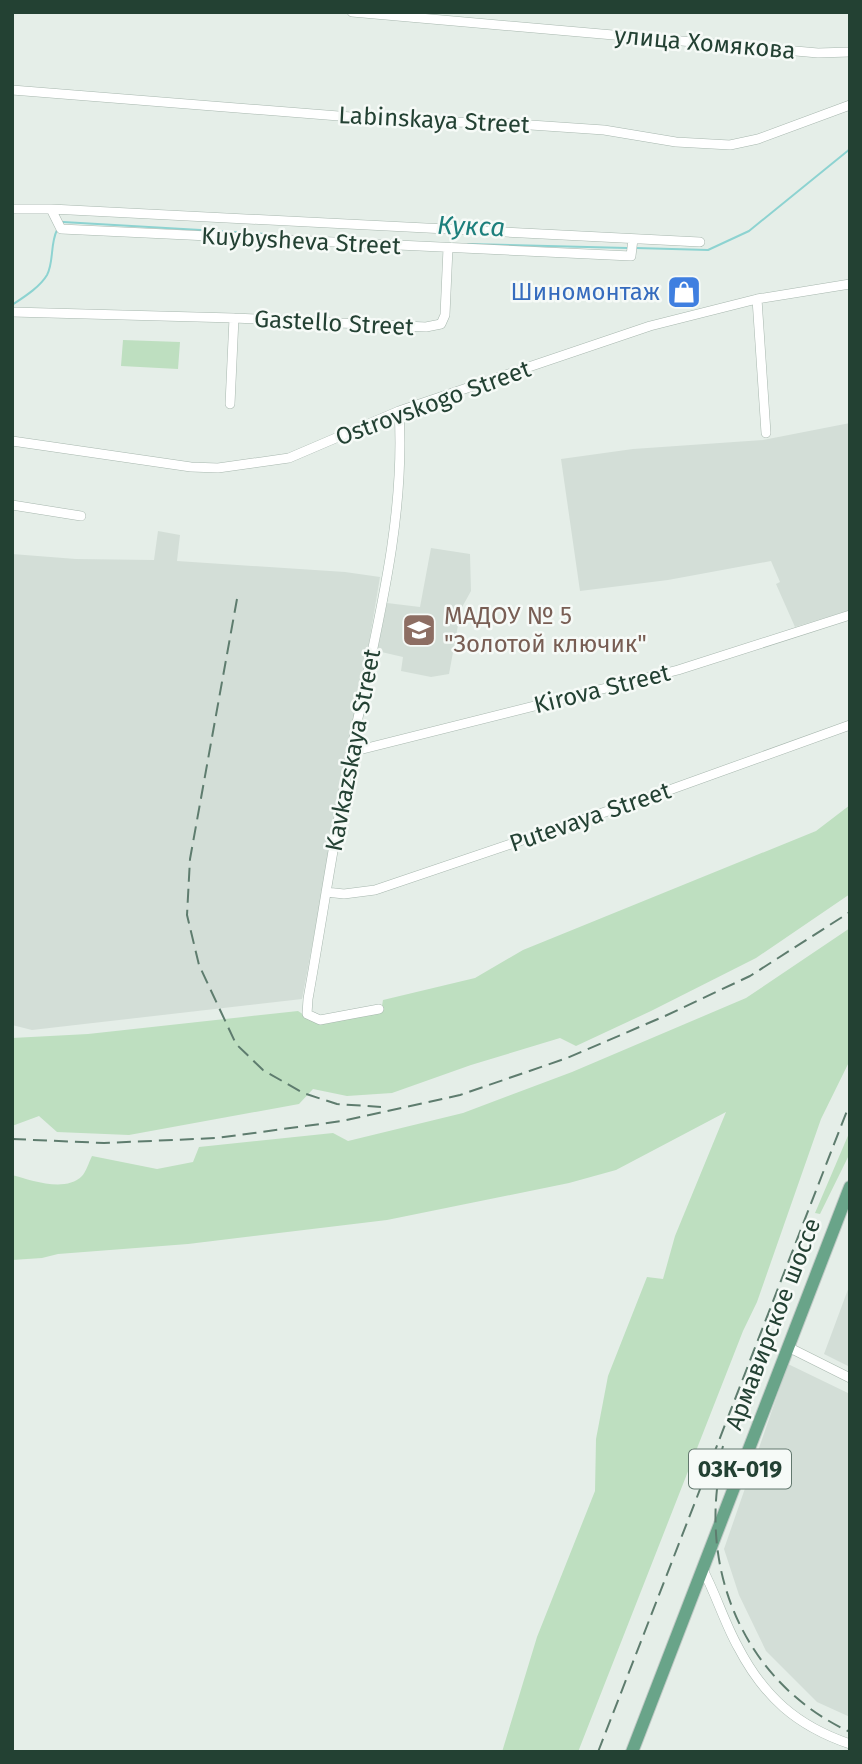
<svg xmlns="http://www.w3.org/2000/svg" width="862" height="1764" font-family="'Fira Sans',sans-serif">
  <rect width="100%" height="100%" fill="#e5eee8"/>
  <path fill="#d3ded7" d="M850,423V610L795,627L776,584L780,582L771,561L668,580L580,591L561,459L633,449L763,440Z
    M158,531L180,535L177,561L345,572L380,577L365,667L302,999L32,1030L12,1025V554L76,559L154,560Z
    M431,548L470,554L471,591L461,609L449,674L431,677L401,671L403,657L377,651L387,603L420,607Z
    M850,1284V1367L824,1354Z
    M788,1364L850,1394V1717L817,1702L766,1651L739,1595L724,1549Z"/>
  <path fill="#bedfc0" d="M123,340L180,342L178,369L121,366Z
    M850,805V894L756,958L651,1011L576,1046L560,1038L471,1065L392,1093L347,1096L313,1089L299,1104L129,1135L57,1132L39,1116L12,1126V1038L88,1034L298,1011L316,1023L381,1012L383,1000L475,978L523,950L816,831Z
    M850,928V1060L821,1119L757,1302L743,1331L578,1752H502L537,1637L595,1491L596,1439L608,1376L647,1277L663,1279L675,1236L726,1112L616,1170L569,1183L387,1220L188,1244L58,1254L42,1258L12,1260V1175C31,1180 65,1193 82,1176C86,1172 89,1162 92,1156L157,1169L193,1162L199,1147L333,1133L348,1141L463,1113L572,1072L746,998Z
    M850,1131V1153L820,1214L815,1213Z"/>
  <g fill="none" stroke-linecap="round" stroke-linejoin="round">
    <path stroke="#8dd3d1" stroke-width="2" d="M63,222L267,234
      M468,244L627,248
      M636,248L708,250L749,231L850,149
      M12,305C24,297 40,287 47,275C54,262 50,244 57,230"/>
    <g stroke="#a7b7ae" stroke-width="10">
      <path id="minor" d="M352,12L818,53L850,52
        M12,90L389,120L516,124L604,130L676,142L730,145L758,139L850,105
        M12,209H51L700,242
        M51,209L61,229L631,256L633,239
        M757,299L766,433
        M12,312L234,318L426,327L441,324L445,315L448,248
        M230,404L234,318
        M12,441L191,467L218,468L289,458L399,411L650,326L757,299L850,284
        M12,505L81,516
        M351,752L678,670L850,615
        M326,892L344,894L375,890L661,793L850,725
        M379,1009L320,1020L307,1014L308,999C323,915 335,831 352,747C374,637 406,524 399,411
        M788,1347L850,1378
        M702,1568C716,1594 724,1622 738,1647C764,1697 797,1726 850,1744"/>
    </g>
    <g stroke="#c1cac6" stroke-width="14">
      <path id="major" d="M632,1752L850,1187"/>
    </g>
    <use href="#minor" stroke="#fff" stroke-width="9"/>
    <use href="#major" stroke="#69a489" stroke-width="12"/>
    <path stroke="#5e7c6e" stroke-width="2" stroke-dasharray="14 7" stroke-linecap="butt" d="M237,599L190,859L187,915L199,965L236,1044L263,1070L303,1093L337,1104L381,1107
      M12,1139L104,1143L217,1138L342,1121L460,1095L567,1058L665,1016L750,976L850,912
      M723,1446C719,1459 719,1475 717,1489C706,1591 755,1688 850,1732
      M598,1752L850,1103"/>
  </g>
  <defs>
    <g id="shop-square" transform="scale(1.75)"><rect x="-9" y="-9" width="18" height="18" rx="4" fill="#3f7fe0" stroke="#f6faf7"/><path d="M-5-2.5h2.3a2.7 3.5 0 0 1 5.4 0H5L5.5 6h-11ZM-1.5-2.5h3a1.5 2.3 0 0 0-3 0Z" fill="#fff"/></g>
    <g id="school-square" transform="scale(1.75)"><rect x="-9" y="-9" width="18" height="18" rx="4" fill="#8d6e63" stroke="#f6faf7"/><path d="M0-5L7-2L0 1L-7-2ZM-4 1L0 2.5L4 1V4Q0 6-4 4Z" fill="#fff"/></g>
  </defs>
  <g fill-rule="evenodd">
    <use href="#shop-square" x="684" y="292"/>
    <use href="#school-square" x="419" y="630"/>
  </g>
  <g text-anchor="middle" stroke-width="5" stroke-linejoin="round" paint-order="stroke">
    <rect fill="#f6faf7" stroke="#62786e" stroke-width="2" x="689" y="1449.5" width="102" height="39" rx="5"/>
    <g font-size="23" font-weight="bold" fill="#234133">
      <text x="740" y="1477">03К-019</text>
    </g>
    <g font-size="24" fill="#234133" stroke="#f6faf7">
      <text transform="translate(705 43) rotate(5)" y="8">улица Хомякова</text>
      <text transform="translate(434 120) rotate(3)" y="8">Labinskaya Street</text>
      <text transform="translate(301 241) rotate(3)" y="8">Kuybysheva Street</text>
      <text transform="translate(334 323) rotate(3)" y="8">Gastello Street</text>
      <text transform="translate(433 403) rotate(-20)" y="8">Ostrovskogo Street</text>
      <text transform="translate(602 689) rotate(-14)" y="8">Kirova Street</text>
      <text transform="translate(353 750) rotate(-79)" y="8">Kavkazskaya Street</text>
      <text transform="translate(590 817) rotate(-19)" y="8">Putevaya Street</text>
      <text transform="translate(773 1324) rotate(-69)" y="8">Армавирское шоссе</text>
    </g>
    <g font-size="24" fill="#366cbe" stroke="#f6faf7" text-anchor="end">
      <text x="660" y="300">Шиномонтаж</text>
    </g>
    <g font-size="24" fill="#785e54" stroke="#f6faf7" text-anchor="start">
      <text x="444" y="624">МАДОУ № 5<tspan x="444" dy="28">"Золотой ключик"</tspan></text>
    </g>
    <g font-size="26" font-style="italic" fill="#1c7f7c" stroke="#f6faf7">
      <text transform="translate(471 226) rotate(2)" y="9">Кукса</text>
    </g>
  </g>
  <rect width="862" height="1764" fill="none" stroke="#234133" stroke-width="28"/>
</svg>
